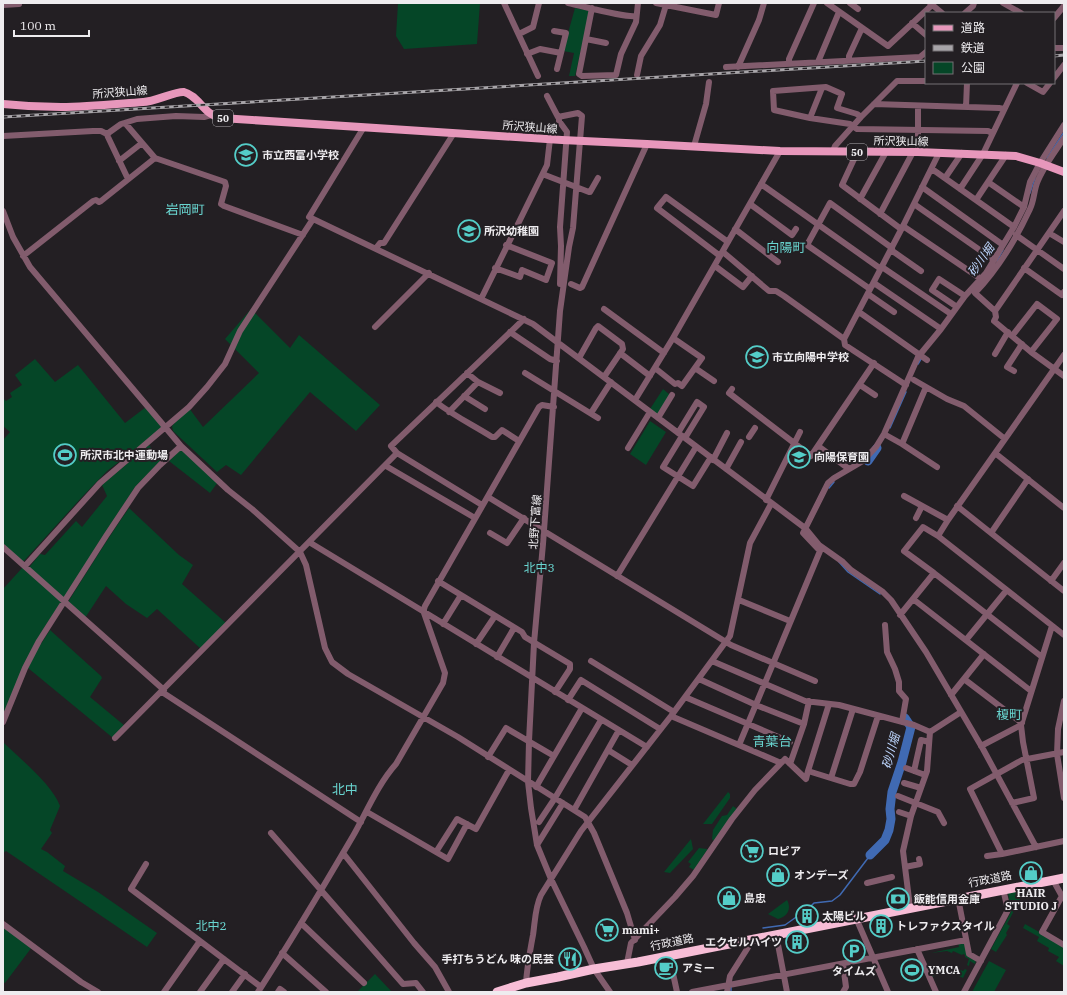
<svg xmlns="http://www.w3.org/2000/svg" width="1067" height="995" font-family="'IBM Plex Serif','Noto Sans JP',serif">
  <rect width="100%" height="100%" fill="#231f23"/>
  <path fill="#054627" d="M398,3H480L477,44L404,49L396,36Z
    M575,8L590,11L575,76H569L574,53L563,51Z
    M251,309L290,348L299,335L380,405L356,431L310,392L241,475L226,465L217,472L173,431L172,426L189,408L203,427L259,373L225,339Z
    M35,359L55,382L78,365L125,423L146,407L163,428L107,471L81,498L23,562L3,545V440L10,432L3,426V398L6,401L12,397L10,393L22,385L15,375Z
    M663,389L670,395L658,415L650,409Z
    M650,421L666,432L646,465L630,454Z
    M149,445L161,460L135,487L97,545L85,566L44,628L33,647L3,715V589L23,567L27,570L40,554L45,555L76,521L82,527L107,496L102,485Z
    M180,450L183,451L218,482L210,493L169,461Z
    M129,508L179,555L193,565L182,584L226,623L201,649L157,609L147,618L126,604L106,586L85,618L68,602C88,571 107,539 129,508Z
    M50,630L101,676L102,678L90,697L125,726L113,738L28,668L37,650Z
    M3,742C20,759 52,784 60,806L50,830L52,833L41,849L47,852L65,866L63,871L98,892L157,933L147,947L6,851L3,853Z
    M728,792L730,794V798L712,824H703Z
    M733,806L737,809L714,841L712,839L713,830L722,816L727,815Z
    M691,839L693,849L670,873L664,872Z
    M699,848L707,849V850L694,870L689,867L691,864L688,862Z
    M1025,890L1007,924L1010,926L1006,933L1007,935L996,952L991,949L1011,912L1008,893Z
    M787,900C792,909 787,917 778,919L768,914Z
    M1025,924L1064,946V966L1056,961L1059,957L1048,951L1049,948L1037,941L1039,937L1023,928Z
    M3,927L32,947L5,983L3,982Z
    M963,942L976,960L975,964L970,961L969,966L967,965L969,959L965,957V955L963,954L962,955L953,951L952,953L947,951L931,953L959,947L958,943Z
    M989,961L1006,970L994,992H972Z
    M948,965L963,971L965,969L967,970L963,978L948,970L932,977L928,966H929L932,972Z
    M375,974L392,992H357Z"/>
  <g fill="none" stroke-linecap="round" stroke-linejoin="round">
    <path stroke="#406ab3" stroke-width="1.5" d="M1047,158L1064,132
      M1030,193L1035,178
      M997,261L1003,250
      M918,364L921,359
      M890,428L906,392
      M829,488L834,482
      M839,562L848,572L880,594
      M763,928L785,925L809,908L814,903L832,901L840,895L868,858
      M731,992V986"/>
    <path stroke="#406ab3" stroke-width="9" d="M868,461L877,448
      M870,855L885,840L889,830L891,819L890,809L892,792L902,762L911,727L905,718"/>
    <path stroke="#825c6d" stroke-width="6" d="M504,3L538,76
      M568,3C583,6 624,18 636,16
      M656,3L716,15L719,3
      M827,3L888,46L932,5
      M850,3L858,9
      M930,3L942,13
      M1003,3L1021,13
      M3,5L19,4
      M592,8L579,74L582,76L616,75L621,54L636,22L638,3
      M965,13L973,6L974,3
      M1054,18L1064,6
      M912,23L926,35
      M554,31L566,33L557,69
      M519,34L533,27L539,3
      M586,39L606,43
      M1054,48H1064
      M527,54L540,49L561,53
      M849,60V56L862,28
      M818,62L839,12
      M789,63V59L814,3
      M726,67L920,57L926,52
      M738,67L759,20L764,3
      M637,75L641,56L660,25L666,5
      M1054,78L1064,65
      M1027,83L1043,92L1050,83
      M547,96L558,117L578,113L582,116L573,228L569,247L560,311L543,544L534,643L529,741L528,782L531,808L537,845L551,879L584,947L594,969L610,992
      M874,104L999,108L1004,109
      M918,106V152
      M966,107L967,83
      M559,117V121L567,132L560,227L561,246L560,284
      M861,117L857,114L837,108L842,94L826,87L773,91L774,110L810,118L850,124L857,129L988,131L992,133
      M810,118L822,88
      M364,127L309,217L533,324L805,528L819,545L843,562L851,570L883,592L891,600L926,652L983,749L1036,847
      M107,134L108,137L128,179
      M3,136L93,131H101L107,134L121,124L137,119L176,116L204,117L211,115
      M694,146L706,104L709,82
      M833,151L835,146L861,117L897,81H926
      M856,152L855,157L842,185L901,229
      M155,158L225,182L226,186L221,204L224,206L303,235
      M119,161L142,143
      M932,169L1014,227
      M545,175L589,192H590L598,178
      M945,178L962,153
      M988,182L1024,207
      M761,184L881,269
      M922,187L1003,245
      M960,189L983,154L1017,83
      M860,199L886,152
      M976,200L1006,155
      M750,204L792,235L796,229
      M914,204L994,260
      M3,211L13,237L30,267L165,427L181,446L228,490L252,509L300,552L306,565L325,648L332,662L348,674L458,737L585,817L594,833L627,913L635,940
      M1064,211L995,311L996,317L994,321L1031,352L1064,376
      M880,214L913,152
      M903,226L981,279
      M735,229L778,262
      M1049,233L1064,242
      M1016,235L1064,269
      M376,248L380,243H384L454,133
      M891,250L921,271
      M723,252L769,291H776L784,296L844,339L845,345L906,385
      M23,256L93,201L96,200L99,202L101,201L155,158L125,123
      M720,256L657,208L666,197L728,242
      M715,266L743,287L752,276
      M882,267L951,314
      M495,268L520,277L522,270L546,280L552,263L506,245
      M1024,268L1062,295L1064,292
      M874,283L941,329
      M571,284L580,288L582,287L647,144
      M870,289L807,245L830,203L892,248
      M868,294L894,312
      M481,299L547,165L550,139
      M957,307L932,290L939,279L965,296
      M604,309L664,353
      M995,311L975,293C998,269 1016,239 1030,209C1034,201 1034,191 1037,183C1043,167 1055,152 1064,138
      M859,312L927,360
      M375,327L429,273
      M510,332L550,359L557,361
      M1012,336L1037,304L1057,319L1031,352
      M844,339L903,226L939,153
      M620,353L650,376
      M995,354L1008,332
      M579,358L596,328L598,326L622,344L623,349L604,377
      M655,368L675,384L678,383L682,386L702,358L673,338
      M695,368L714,381
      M1014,371L1007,367L1022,344
      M467,373L478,382L500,393
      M525,373L598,418
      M914,380L947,399L964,406L1005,439
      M860,385L875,395
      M732,389L729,393L811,456L874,363
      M464,396L485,409
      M635,400L673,338L780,151
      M436,402C454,416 473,425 492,437H495L502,430L519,441
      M449,412L478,382
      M591,413L611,382
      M658,418L672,395
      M678,433L697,402L704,407L685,438
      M884,434L902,444L937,467
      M682,436L663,467L693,486L711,457
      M749,437L755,428
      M902,444L926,387
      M818,446L849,469
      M628,448L650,412
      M995,453L1064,508
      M713,460L727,433
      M386,466L475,518
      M726,469L741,442
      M904,496L948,520
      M488,497L731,645L815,681
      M766,500L800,432
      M482,505L397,453L391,446L524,319
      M957,506L1064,591
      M916,518L922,506
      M490,533L507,543L524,518
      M991,533L1028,479
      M938,536L948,520L1064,355
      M309,542L647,747
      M3,547L164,690
      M25,566L100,483L189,407L207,387L225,364L240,331L313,219
      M934,573L1042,657
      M617,576L696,447
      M438,581L522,632L525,637L570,664V669L555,692
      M1051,581L1064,563
      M913,599L1031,691
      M739,600L790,621
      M900,615L934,573L904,551L923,527L938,536L1064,635
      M443,624L461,595
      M885,625L887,652L895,669L899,682V691L906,699L902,722
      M966,640L1006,591
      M476,644L495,616
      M497,657L514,628
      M591,661L674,712
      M712,661L805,701L839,705L914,725L930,732
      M699,679L756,705L804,724
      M964,679L1022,723
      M162,692L361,822
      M951,695L984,654
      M685,697L790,742
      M568,700L581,680L660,729
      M1064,701L1058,729L1057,754L1064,798
      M829,704L808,771L850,784H854L860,772L878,716
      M671,716L781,763
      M3,722L25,668L39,641L106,536L138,488L160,465L181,446
      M930,732L961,712
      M115,738L397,453
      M739,745L820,551L803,533L828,483L834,478L863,461L876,447L884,434L918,357L941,329L965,296L986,273L1014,227L1024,207L1030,182L1040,163L1064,125
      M981,746L1021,725L1052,626
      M608,750L632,765
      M1064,752L1022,760L970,789L1002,854L1064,841
      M488,757L506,728L554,756
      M790,764L804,724L809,701
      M906,768L925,775
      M914,771L921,740L929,742
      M831,778L853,709
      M904,783L921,788
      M536,787L582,708
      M898,796L938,812L944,823
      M1012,803L1034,798L1023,742L1021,725
      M574,810L619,730
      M367,812L448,859L467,824
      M899,812L911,816
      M539,822L555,798L601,720
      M271,833L403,984L416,983L423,992
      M537,845L563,803
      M436,852L457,819L476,829L509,770
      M343,853L414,943L435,967L449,992
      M987,856L1002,854
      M146,864L131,889L261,987
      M905,867L920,864L919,859
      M1053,880L1063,898
      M867,883L892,877
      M1062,896L1042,932L1064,945
      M958,898L969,954L981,961
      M910,907L903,851L911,816L927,771L930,732
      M856,918L888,992
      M301,923L364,983
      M3,924L81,982L98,992
      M776,934L787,992
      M917,949L936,992
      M282,953L326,992
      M669,955L677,992
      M627,963L631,943L675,897L693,876L732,819L755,790L785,759L806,779L808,771
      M843,964L846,987L843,992
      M526,983C527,967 530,951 533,935C535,922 535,907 541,895L581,831L671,716L730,636L750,543L771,504
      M164,992L200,941
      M200,992L224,959
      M232,992L245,974
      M258,992C291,941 322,889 353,836C366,813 378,784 396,764L443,683L445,673L424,613V609L425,606L539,407L542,405L554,407
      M278,992L280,989L284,992
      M692,992L966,940
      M727,992L730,976L754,938
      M964,992L1008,910L1003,889"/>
    <path stroke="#e797bb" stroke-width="8" d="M3,104C22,106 42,107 61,107C88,107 116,104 143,102C154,102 176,91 184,92C199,96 204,115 221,118L562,140L647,144L780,151L918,152L1016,156L1040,163L1064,172"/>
    <path stroke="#f7bdd6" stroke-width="9" d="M497,992L526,983L558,977L594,969L638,962L1064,878"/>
    <g stroke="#a8a5a9" stroke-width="3">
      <path id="rail" d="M1054,56L1064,55
        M3,117L926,61"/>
    </g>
    <use href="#rail" stroke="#231f23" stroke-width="1.5" stroke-dasharray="4.5" stroke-linecap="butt"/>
  </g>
  <defs>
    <g id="school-ring" transform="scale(1.15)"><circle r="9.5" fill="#231f23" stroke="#54cdc8" stroke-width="1.5"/><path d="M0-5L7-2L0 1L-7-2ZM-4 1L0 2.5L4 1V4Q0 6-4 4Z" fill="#54cdc8"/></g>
    <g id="stadium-ring" transform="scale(1.15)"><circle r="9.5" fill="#231f23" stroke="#54cdc8" stroke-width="1.5"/><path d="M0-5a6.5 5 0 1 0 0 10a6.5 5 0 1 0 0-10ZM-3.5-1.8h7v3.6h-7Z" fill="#54cdc8"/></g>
    <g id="supermarket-ring" transform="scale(1.15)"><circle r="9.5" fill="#231f23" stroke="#54cdc8" stroke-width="1.5"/><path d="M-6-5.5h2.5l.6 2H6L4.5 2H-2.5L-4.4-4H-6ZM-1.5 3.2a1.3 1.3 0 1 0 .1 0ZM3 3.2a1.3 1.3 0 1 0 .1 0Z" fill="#54cdc8"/></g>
    <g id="shop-ring" transform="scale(1.15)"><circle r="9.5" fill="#231f23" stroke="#54cdc8" stroke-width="1.5"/><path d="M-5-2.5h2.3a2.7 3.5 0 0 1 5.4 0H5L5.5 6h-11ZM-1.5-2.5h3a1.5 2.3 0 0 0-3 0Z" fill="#54cdc8"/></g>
    <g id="bank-ring" transform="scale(1.15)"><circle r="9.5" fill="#231f23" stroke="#54cdc8" stroke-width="1.5"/><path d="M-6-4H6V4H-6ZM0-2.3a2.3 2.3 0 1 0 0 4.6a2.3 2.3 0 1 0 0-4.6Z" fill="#54cdc8"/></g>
    <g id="building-ring" transform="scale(1.15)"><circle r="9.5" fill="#231f23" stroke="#54cdc8" stroke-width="1.5"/><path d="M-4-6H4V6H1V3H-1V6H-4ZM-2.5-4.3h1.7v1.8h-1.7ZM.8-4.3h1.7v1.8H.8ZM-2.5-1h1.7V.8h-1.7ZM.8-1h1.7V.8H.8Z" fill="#54cdc8"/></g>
    <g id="parking-ring" transform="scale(1.15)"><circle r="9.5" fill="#231f23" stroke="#54cdc8" stroke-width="1.5"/><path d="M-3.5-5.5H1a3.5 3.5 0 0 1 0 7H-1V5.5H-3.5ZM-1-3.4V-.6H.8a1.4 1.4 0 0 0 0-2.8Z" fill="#54cdc8"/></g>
    <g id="restaurant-ring" transform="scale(1.15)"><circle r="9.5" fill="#231f23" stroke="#54cdc8" stroke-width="1.5"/><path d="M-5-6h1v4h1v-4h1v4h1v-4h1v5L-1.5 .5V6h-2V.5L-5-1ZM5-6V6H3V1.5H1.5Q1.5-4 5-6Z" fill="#54cdc8"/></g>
    <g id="cafe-ring" transform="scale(1.15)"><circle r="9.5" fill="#231f23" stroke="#54cdc8" stroke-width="1.5"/><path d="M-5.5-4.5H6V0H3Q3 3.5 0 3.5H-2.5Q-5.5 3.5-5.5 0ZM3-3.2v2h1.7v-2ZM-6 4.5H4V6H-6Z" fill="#54cdc8"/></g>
  </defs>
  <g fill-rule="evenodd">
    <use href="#school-ring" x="246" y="155"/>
    <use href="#school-ring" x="469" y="231"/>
    <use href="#school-ring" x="757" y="357"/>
    <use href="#stadium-ring" x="65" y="455"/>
    <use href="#school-ring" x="799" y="457"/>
    <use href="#supermarket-ring" x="752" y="851"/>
    <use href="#shop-ring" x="1031" y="873"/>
    <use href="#shop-ring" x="778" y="875"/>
    <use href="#shop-ring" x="729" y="898"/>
    <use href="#bank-ring" x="898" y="899"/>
    <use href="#building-ring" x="807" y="916"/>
    <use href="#building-ring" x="881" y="926"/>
    <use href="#supermarket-ring" x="607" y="930"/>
    <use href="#building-ring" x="797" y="942"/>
    <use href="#parking-ring" x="854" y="951"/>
    <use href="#restaurant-ring" x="570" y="959"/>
    <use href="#cafe-ring" x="666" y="968"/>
    <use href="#stadium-ring" x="912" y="970"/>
  </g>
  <g text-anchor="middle" stroke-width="4" stroke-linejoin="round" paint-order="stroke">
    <g fill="#231f23" stroke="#b1aeb2" stroke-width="1">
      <rect x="213" y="110" width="20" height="16" rx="3"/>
      <rect x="847" y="144" width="20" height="16" rx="3"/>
    </g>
    <g font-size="10" font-weight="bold" fill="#eeecef">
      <text x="223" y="122">50</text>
      <text x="857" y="156">50</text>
    </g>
    <g font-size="11" fill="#eeecef" stroke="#231f23">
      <text transform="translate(120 92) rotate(-4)" y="4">所沢狭山線</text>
      <text transform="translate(530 127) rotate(4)" y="4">所沢狭山線</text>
      <text transform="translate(901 141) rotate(1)" y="4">所沢狭山線</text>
      <text transform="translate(535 522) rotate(-86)" y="4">北野下富線</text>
      <text transform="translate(990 879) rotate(-11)" y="4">行政道路</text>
      <text transform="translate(672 942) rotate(-12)" y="4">行政道路</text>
    </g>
    <g font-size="11" font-weight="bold" fill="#eeecef" stroke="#231f23" text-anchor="start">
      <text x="262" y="159">市立西富小学校</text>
      <text x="484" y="235">所沢幼稚園</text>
      <text x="772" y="361">市立向陽中学校</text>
      <text x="80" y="459">所沢市北中運動場</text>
      <text x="814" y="461">向陽保育園</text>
      <text x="768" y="855">ロピア</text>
      <text x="794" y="879">オンデーズ</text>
      <text x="1031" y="897" text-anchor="middle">HAIR<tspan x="1031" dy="13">STUDIO J</tspan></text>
      <text x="744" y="902">島忠</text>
      <text x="914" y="903">飯能信用金庫</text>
      <text x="822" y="920">太陽ビル</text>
      <text x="896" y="930">トレファクスタイル</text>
      <text x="622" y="934">mami+</text>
      <text x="782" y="946" text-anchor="end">エクセルハイツ</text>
      <text x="554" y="963" text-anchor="end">手打ちうどん 味の民芸</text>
      <text x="682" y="972">アミー</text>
      <text x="928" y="974">YMCA</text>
      <text x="854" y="975" text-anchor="middle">タイムズ</text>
    </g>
    <g font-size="12" font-style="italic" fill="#bed7ff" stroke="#231f23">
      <text transform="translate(981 260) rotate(-54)" y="4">砂川堀</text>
      <text transform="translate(891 751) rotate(-74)" y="4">砂川堀</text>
    </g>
    <g font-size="12" fill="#69d5d0" stroke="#231f23">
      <text x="539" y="572">北中3</text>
      <text x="211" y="930">北中2</text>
    </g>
    <g font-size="13" fill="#69d5d0" stroke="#231f23">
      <text x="185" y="214">岩岡町</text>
      <text x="786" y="252">向陽町</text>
      <text x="1009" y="719">榎町</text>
      <text x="772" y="746">青葉台</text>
      <text x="345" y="794">北中</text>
    </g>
  </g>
  <rect width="1067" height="995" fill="none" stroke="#eeecef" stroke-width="8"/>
  <rect x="925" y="12" width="130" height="72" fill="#231f23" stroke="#747175"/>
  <rect x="933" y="25" width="20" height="6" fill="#e797bb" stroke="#747175"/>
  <text x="961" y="32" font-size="12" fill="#eeecef">道路</text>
  <rect x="933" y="45" width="20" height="6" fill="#a8a5a9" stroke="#747175"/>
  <text x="961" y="52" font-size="12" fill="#eeecef">鉄道</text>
  <rect x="933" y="62" width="20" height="12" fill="#054627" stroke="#747175"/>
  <text x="961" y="72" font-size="12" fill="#eeecef">公園</text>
  <path d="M14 30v6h75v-6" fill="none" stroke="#eeecef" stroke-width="2"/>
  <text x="20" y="30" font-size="12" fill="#eeecef" stroke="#231f23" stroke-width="3" paint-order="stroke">100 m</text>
</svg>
